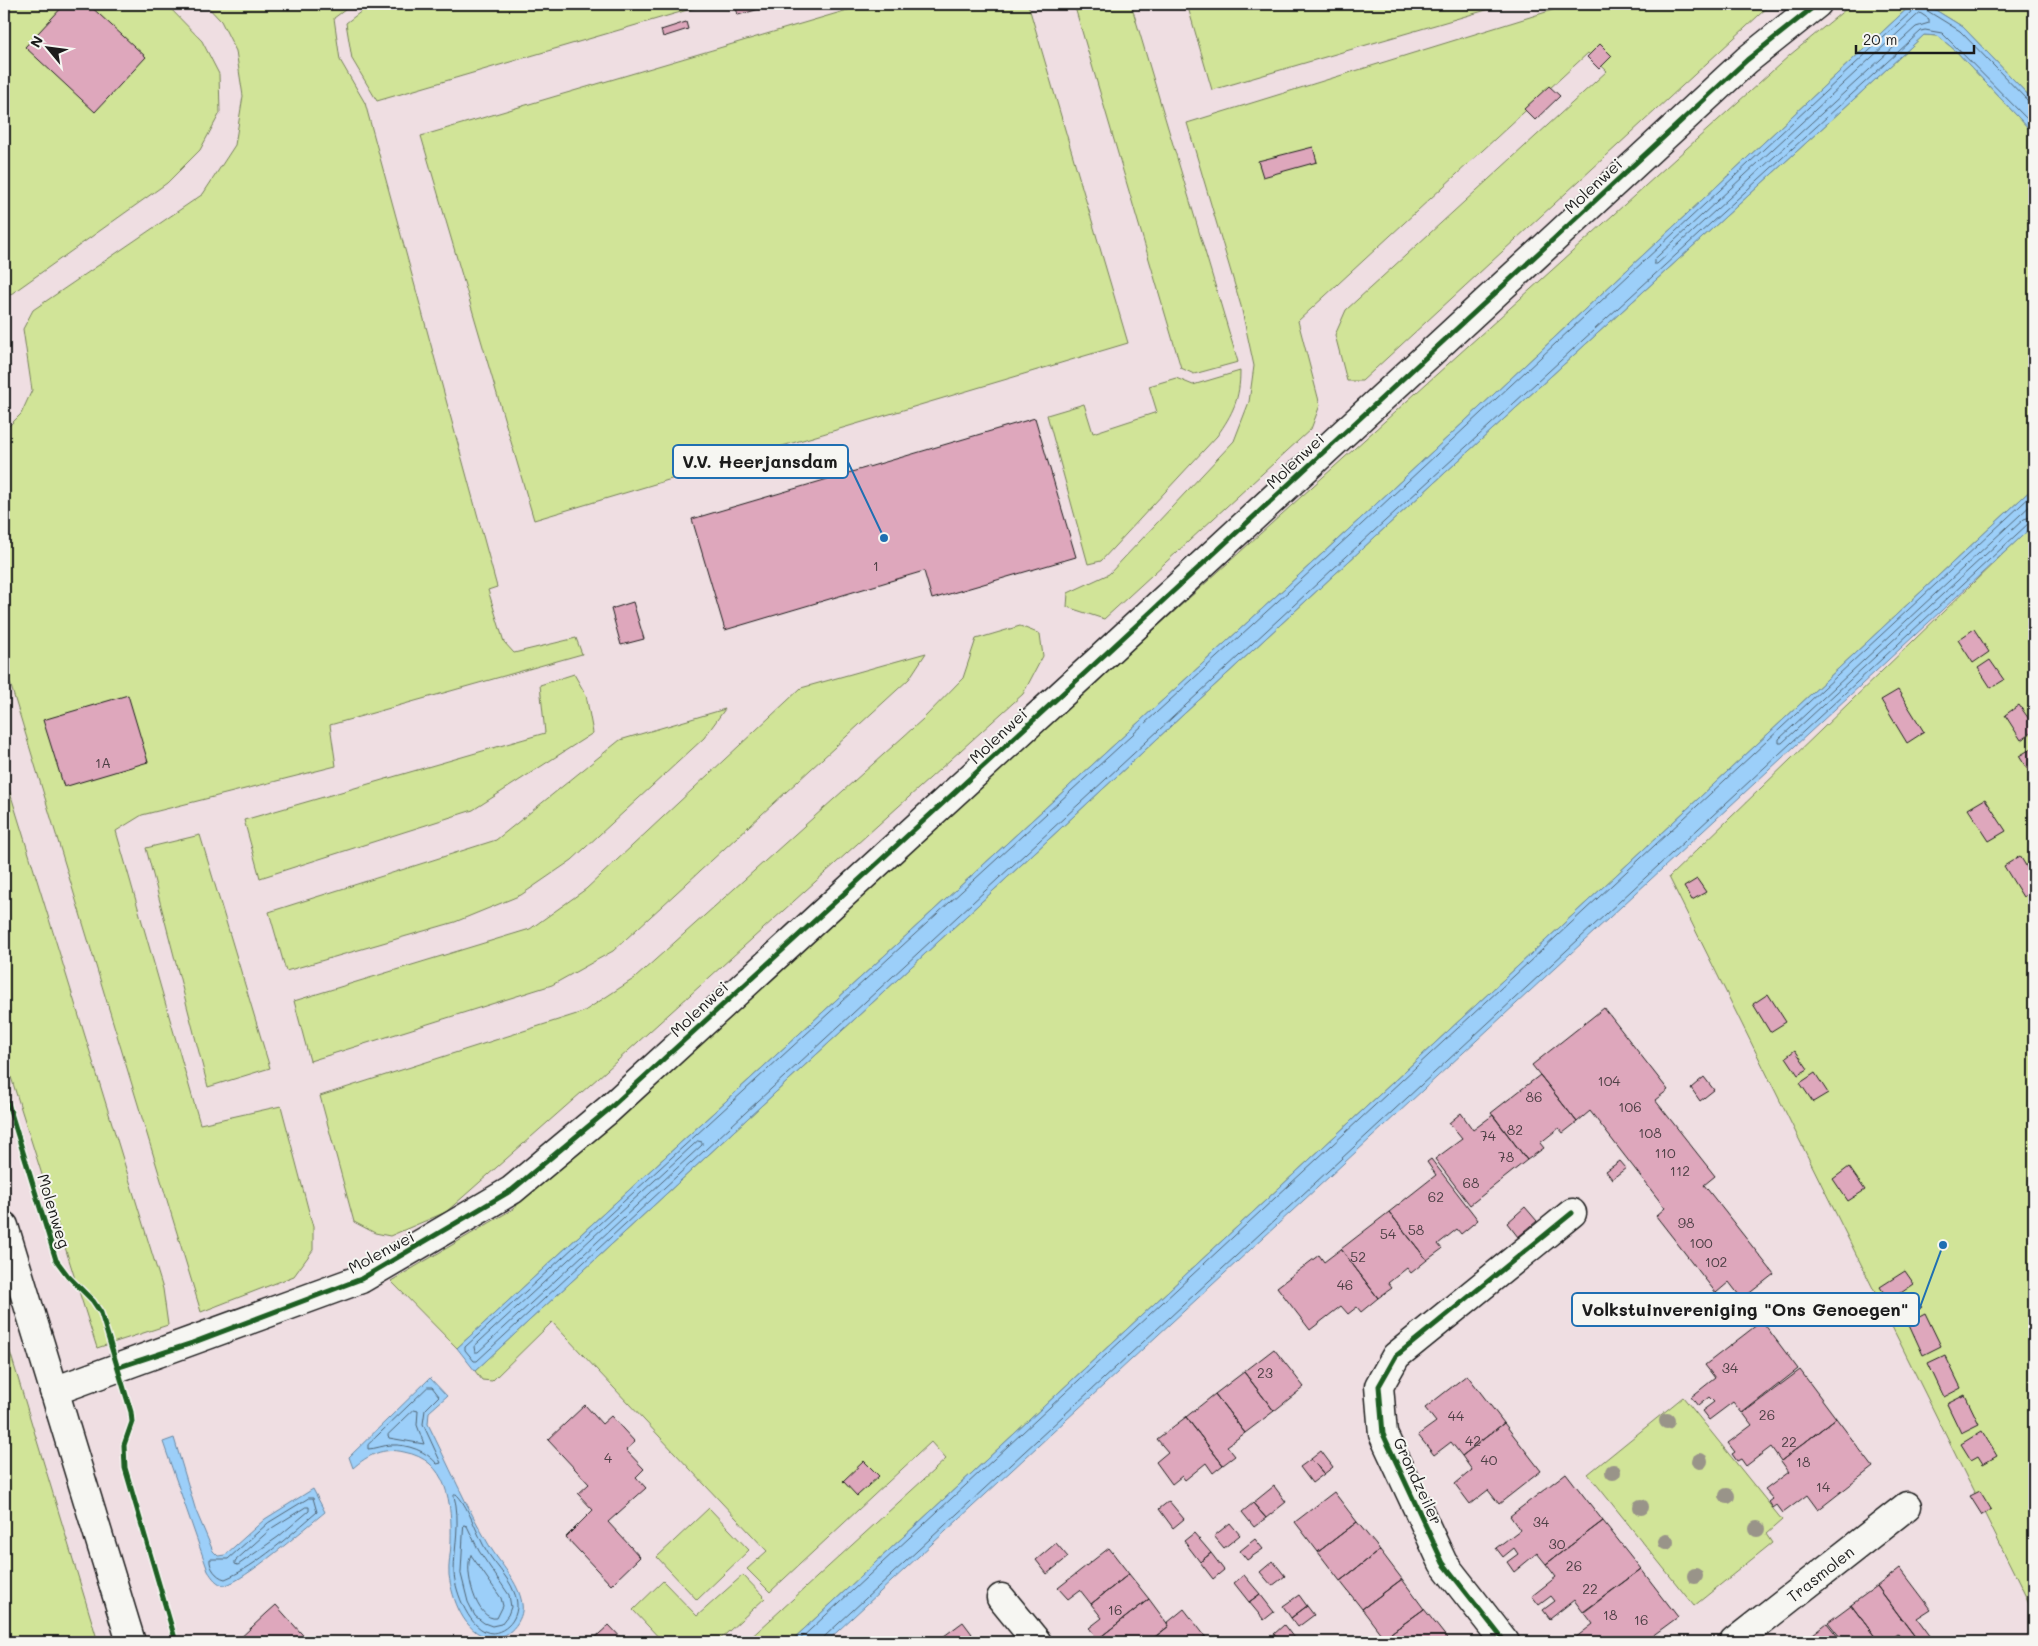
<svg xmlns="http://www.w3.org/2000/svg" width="2038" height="1646" font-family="Mali,sans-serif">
  <rect width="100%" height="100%" fill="#efdee2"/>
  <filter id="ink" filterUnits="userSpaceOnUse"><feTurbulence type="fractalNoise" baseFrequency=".02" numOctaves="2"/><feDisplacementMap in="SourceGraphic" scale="10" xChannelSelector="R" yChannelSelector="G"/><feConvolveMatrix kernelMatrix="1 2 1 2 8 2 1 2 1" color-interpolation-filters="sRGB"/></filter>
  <g filter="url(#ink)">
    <path fill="#d1e498" stroke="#76805a" d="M4,4H166L202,41L219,74L220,113L200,150L167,183L4,299Z
      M205,4H353L334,18L340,60L365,103L497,587L488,590L504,642L514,653L576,638L582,654L330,725L336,766L142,815L116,831L200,1124L281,1106L313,1227V1250L294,1276L201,1312L4,663V431L21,414L32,390L23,329L33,310L203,194L235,145L243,96L236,51L221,21Z
      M371,4H708L377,101L352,59L346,23Z
      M868,4H1028L1128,343L534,520L421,136Z
      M1074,4H1131L1238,362L1194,374L1181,368Z
      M1187,4H1507L1212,90Z
      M1572,4H1771L1362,381H1347L1335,335L1346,310L1607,71L1588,53L1298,321L1320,405L1311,429L1104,619L1067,607L1068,593L1109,574L1234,441L1249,402L1254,366L1241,306L1187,123Z
      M1852,4H2034V101L1963,27L1929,6H1910L1359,520L457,1348L391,1281L513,1209L1790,55Z
      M1924,35L1938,36L1956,51L2034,134V487L790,1642H746L946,1459L931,1442L770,1592L747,1569L767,1551L552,1322L492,1381L482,1380L475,1371L1376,536Z
      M1240,371C1240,399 1233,413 1217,436L1101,561L1088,564L1047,415L1084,404L1093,433L1157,412L1149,386L1176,378L1193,385Z
      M2034,524V1613L1669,877Z
      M1020,626L1040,634L1043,656L1023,694L607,1070L446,1212L390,1236L375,1233L354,1222L320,1096L583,1012L635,978L923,719L963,678L976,639Z
      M926,653L909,679L613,951L552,985L310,1061L294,1001L530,929L586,889L801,688Z
      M574,674L586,695L593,733L473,810L260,878L244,820L545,733L540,685Z
      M725,709L704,738L572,860L521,895L455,922L286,971L269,912L496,840L620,740Z
      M4,773L163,1289L168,1325L97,1348L4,1055Z
      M200,835L270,1068L208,1087L146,848Z
      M4,1332L98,1642H4Z
      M1683,1397L1782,1520L1766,1534L1772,1543L1694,1606L1588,1474Z
      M709,1508L749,1550L697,1600L657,1557Z
      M743,1575L765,1598L717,1642H663L633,1610L663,1581L697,1616Z"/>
    <path fill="#9ccff9" stroke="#6987a1" d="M1910,6H1929L1963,27L2034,101V134L1956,51L1938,36L1924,35L1376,536L475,1371L457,1348L1359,520Z
      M2034,487V525L826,1642H790Z
      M430,1378L447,1396L429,1412L428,1424C448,1464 466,1506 489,1545C500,1564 519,1582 522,1604C525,1620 507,1641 490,1638C464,1633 452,1599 449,1575C448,1565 451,1552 451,1542C452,1503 448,1460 404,1452C383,1447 368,1455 353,1468L349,1457Z
      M174,1438L196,1511L213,1551L218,1556L225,1555L265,1519L313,1489L325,1512C309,1525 242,1583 225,1585C217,1585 212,1577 208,1571L163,1442Z"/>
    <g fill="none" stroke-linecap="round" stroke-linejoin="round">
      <path stroke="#4f6474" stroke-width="1" d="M1915,4L1913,10L1362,524L465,1347V1350L474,1361H477L1373,532L1921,31L1925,30L1942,33L2034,126
        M1924,4L1926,10L1960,31L2029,102L2034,104
        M1920,13L1929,19V23L1916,27L1657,264H1654V260Z
        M2034,502L1779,739V743H1782L2024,519L2034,516
        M698,1141L702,1142V1145L478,1352H475L474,1347Z
        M428,1387H432L439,1396L425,1410L423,1424L441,1463L437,1464C427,1451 407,1444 391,1445C384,1445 375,1449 368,1449V1445Z
        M414,1410L418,1411L417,1425L424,1444L389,1438L388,1435Z
        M456,1494C467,1503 477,1534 485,1548C493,1563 508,1576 514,1592C518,1601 518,1610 514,1618C510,1626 502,1632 493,1633C470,1633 455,1591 454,1573C454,1548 461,1520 454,1496Z
        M309,1498H313L317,1512C291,1534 257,1566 225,1579C216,1577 209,1567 210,1559H228L268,1523Z
        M306,1507H309V1511L278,1537L238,1565L235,1564V1561L272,1528Z
        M464,1525L467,1526L479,1551L509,1595L511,1607L508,1615L501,1624L492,1626L484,1623L475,1616L468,1602L461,1574Z
        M471,1555L501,1598L503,1606L497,1618C476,1622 463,1568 471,1555Z
        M797,1642L2034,493
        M823,1642L825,1636L2029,523L2034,522"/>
    </g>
    <path fill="#dea7bc" stroke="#1c1c1c" d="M65,4H88L146,57L95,112L25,47Z
      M750,4H762L763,8L738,15L736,8Z
      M686,22L688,29L663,37L661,30Z
      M1600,44L1612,56L1599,69L1587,57Z
      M1549,86L1560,96L1535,120L1524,109Z
      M1313,147L1317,162L1263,177L1258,161Z
      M1035,418L1076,557L932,599L924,571L725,630L692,519Z
      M633,602L644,639L621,645L611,609Z
      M1974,629L1989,652L1973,663L1958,640Z
      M1990,660L2004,680L1991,688L1978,668Z
      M1898,690L1924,732L1907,743L1881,700Z
      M128,695L148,762L64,787L43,720Z
      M2019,705L2034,726V731L2021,740L2005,715Z
      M2034,747V780L2019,756Z
      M1985,799L2006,831L1989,841L1968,809Z
      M2020,856L2034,879V890L2023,897L2004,866Z
      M1697,879L1706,892L1692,900L1684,887Z
      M1768,994L1786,1022L1770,1032L1753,1004Z
      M1604,1008L1668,1090L1655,1100L1715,1176L1704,1185L1774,1274L1742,1299L1729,1282L1716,1293L1656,1216L1665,1208L1590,1111L1577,1122L1532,1065Z
      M1795,1050L1808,1069L1798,1075L1786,1057Z
      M1815,1073L1828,1093L1813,1102L1800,1083Z
      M1540,1075L1577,1122L1563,1133L1559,1128L1540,1143L1544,1148L1527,1160L1491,1113Z
      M1704,1077L1714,1090L1700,1101L1691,1088Z
      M1461,1113L1473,1130L1493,1115L1527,1160L1470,1205L1435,1159L1462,1139L1449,1123Z
      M1431,1159L1478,1220L1461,1234L1457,1229L1438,1244L1442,1249L1427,1260L1389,1212L1436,1175L1427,1162Z
      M1620,1161L1626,1168L1612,1179L1606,1171Z
      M1849,1167L1865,1190L1848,1201L1833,1179Z
      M1525,1207L1537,1221L1518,1237L1507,1223Z
      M1389,1212L1427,1260L1411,1273L1407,1268L1388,1283L1392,1288L1378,1298L1341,1249Z
      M1341,1249L1378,1298L1361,1312L1357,1307L1348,1314L1341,1306L1310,1330L1277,1287L1319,1255L1324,1262Z
      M1905,1271L1914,1284L1889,1301L1880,1287Z
      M1913,1294L1922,1307L1904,1319L1895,1306Z
      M1925,1313L1941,1346L1923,1355L1908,1322Z
      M1762,1321L1798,1369L1742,1413L1733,1402L1709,1420L1702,1411L1714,1402L1709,1397L1698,1406L1691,1397L1715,1378L1705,1365Z
      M1274,1349L1304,1387L1274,1411L1244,1372Z
      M1945,1355L1961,1388L1944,1397L1928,1363Z
      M1800,1370L1836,1418L1781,1461L1771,1447L1746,1466L1741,1459L1737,1461L1732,1454L1735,1452L1728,1443L1752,1425L1743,1413Z
      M1244,1372L1274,1411L1245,1433L1215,1394Z
      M1467,1375L1504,1423L1462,1456L1451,1442L1434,1455L1418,1435L1436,1422L1425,1408Z
      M1215,1394L1245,1433L1227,1446L1235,1456L1223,1465L1186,1417Z
      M1965,1395L1979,1424L1961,1433L1947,1404Z
      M585,1405L602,1424L611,1416L635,1442L626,1450L644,1469L636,1477L646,1488L608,1522L640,1557L611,1585L566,1537L593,1510L578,1494L589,1484L548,1440Z
      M1186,1417L1223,1465L1213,1473L1206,1463L1185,1480L1182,1476L1172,1484L1156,1462L1168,1452L1157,1439Z
      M1836,1418L1873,1467L1818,1510L1807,1495L1783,1513L1777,1505L1773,1508L1769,1502L1773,1499L1765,1490L1789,1472L1781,1461Z
      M1504,1423L1541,1471L1499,1504L1488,1490L1470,1504L1455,1484L1472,1470L1462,1456Z
      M1982,1431L1997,1456L1983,1464L1978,1456L1971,1460L1961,1444Z
      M1321,1451L1333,1467L1324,1474L1311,1459Z
      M1311,1459L1324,1474L1312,1483L1300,1467Z
      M864,1461L879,1476L857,1496L843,1481Z
      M1566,1473L1603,1521L1546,1564L1537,1553L1514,1572L1507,1562L1518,1554L1514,1548L1503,1557L1496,1548L1520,1530L1510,1516Z
      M1274,1486L1286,1502L1266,1518L1253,1503Z
      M1980,1491L1991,1509L1982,1515L1970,1496Z
      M1334,1492L1357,1522L1318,1552L1295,1522Z
      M1169,1501L1184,1519L1173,1528L1159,1509Z
      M1253,1503L1266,1518L1254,1527L1242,1512Z
      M1603,1521L1641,1569L1583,1612L1574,1600L1550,1619L1543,1610L1555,1601L1551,1596L1539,1605L1532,1596L1556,1577L1546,1564Z
      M1357,1522L1380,1550L1340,1581L1318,1552Z
      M1230,1523L1240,1535L1224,1548L1214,1536Z
      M1194,1533L1211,1553L1200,1562L1184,1541Z
      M1255,1539L1263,1549L1247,1560L1240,1551Z
      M1056,1543L1068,1557L1047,1574L1036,1560Z
      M1109,1548L1129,1574L1091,1604L1080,1590L1068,1599L1058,1588Z
      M1380,1550L1402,1579L1362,1609L1340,1581Z
      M1211,1553L1224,1570L1213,1579L1200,1562Z
      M1273,1561L1285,1576L1272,1586L1260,1572Z
      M1900,1568L1931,1609L1917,1618L1931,1637L1924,1642H1919L1877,1586Z
      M1641,1569L1678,1617L1644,1642H1570L1593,1624L1584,1612Z
      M1129,1574L1149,1599L1098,1639L1089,1628L1102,1618L1091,1604Z
      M1244,1575L1260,1594L1249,1602L1234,1583Z
      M1402,1579L1424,1609L1384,1638L1362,1609Z
      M1877,1586L1919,1642H1904L1897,1634L1886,1642H1879L1851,1605Z
      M1260,1594L1274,1612L1264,1620L1249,1602Z
      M1299,1595L1307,1606L1291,1618L1283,1606Z
      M1149,1599L1169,1626L1148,1642H1121L1119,1640L1101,1642L1098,1639Z
      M276,1605L309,1642H236L267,1613Z
      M1851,1605L1879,1642H1844L1828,1622Z
      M1307,1606L1314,1615L1298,1627L1291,1618Z
      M1184,1609L1205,1636L1197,1642H1149L1169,1626L1167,1623Z
      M1424,1609L1447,1638L1441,1642H1387L1384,1638Z
      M963,1622L972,1634L961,1642H936Z
      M1827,1623L1842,1642H1805L1804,1641Z
      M609,1625L625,1642H590Z
      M1284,1625L1297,1642H1280L1274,1634Z
      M1205,1636L1210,1642H1197Z"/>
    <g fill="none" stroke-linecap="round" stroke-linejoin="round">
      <g stroke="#1c1c1c" stroke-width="31">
        <g id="street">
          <path d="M54,1391L361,1279L512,1190L608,1110L1086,672L1747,60L1817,4"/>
          <path d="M1001,1598L1037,1642"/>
          <path d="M1505,1642L1443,1563L1383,1434L1379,1386L1396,1356L1572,1213"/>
          <path id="s1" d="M1734,1642L1907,1506"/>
        </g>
      </g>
      <g stroke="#1c1c1c" stroke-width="31">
        <path id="secondary" d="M4,1226L131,1642"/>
      </g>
      <use href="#street" stroke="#f6f6f2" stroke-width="28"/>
      <use href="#secondary" stroke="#f6f6f2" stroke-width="28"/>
      <g stroke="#f6f6f2" stroke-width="8">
        <path id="cycleway" d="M4,1090L56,1260L68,1276L93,1301L101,1313L131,1412L132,1422L124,1445L125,1468L176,1642
          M119,1367L192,1343L361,1279L512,1190L608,1110L1086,672L1747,60L1817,4
          M1505,1642L1443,1563L1383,1434L1379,1386L1396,1356L1572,1213"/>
      </g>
      <use href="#cycleway" stroke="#1b5e20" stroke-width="5"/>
    </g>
    <g fill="#999489">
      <circle cx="1667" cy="1421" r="8"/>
      <circle cx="1700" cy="1461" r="8"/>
      <circle cx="1613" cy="1472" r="8"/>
      <circle cx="1727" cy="1496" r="8"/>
      <circle cx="1641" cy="1507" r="8"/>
      <circle cx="1757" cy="1529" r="8"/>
      <circle cx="1666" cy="1542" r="8"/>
      <circle cx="1695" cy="1576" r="8"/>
    </g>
  </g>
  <g text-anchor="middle" stroke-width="4" stroke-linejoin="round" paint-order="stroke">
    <g font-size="14" fill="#4c3f44">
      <text x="876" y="571">1</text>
      <text x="103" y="768">1A</text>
      <text x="1609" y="1086">104</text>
      <text x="1534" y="1102">86</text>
      <text x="1630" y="1112">106</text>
      <text x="1515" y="1135">82</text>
      <text x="1650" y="1138">108</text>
      <text x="1488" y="1141">74</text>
      <text x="1665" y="1158">110</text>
      <text x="1506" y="1162">78</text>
      <text x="1680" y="1176">112</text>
      <text x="1471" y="1188">68</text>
      <text x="1436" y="1202">62</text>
      <text x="1686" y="1228">98</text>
      <text x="1416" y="1235">58</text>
      <text x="1388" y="1239">54</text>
      <text x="1701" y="1248">100</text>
      <text x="1358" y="1262">52</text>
      <text x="1716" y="1267">102</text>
      <text x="1345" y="1290">46</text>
      <text x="1730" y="1373">34</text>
      <text x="1265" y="1378">23</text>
      <text x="1767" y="1420">26</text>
      <text x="1456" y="1421">44</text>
      <text x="1473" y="1446">42</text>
      <text x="1789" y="1447">22</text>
      <text x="608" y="1463">4</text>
      <text x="1489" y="1465">40</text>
      <text x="1803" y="1467">18</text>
      <text x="1823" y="1492">14</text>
      <text x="1541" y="1527">34</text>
      <text x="1557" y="1549">30</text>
      <text x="1574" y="1571">26</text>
      <text x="1590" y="1594">22</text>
      <text x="1115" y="1615">16</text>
      <text x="1610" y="1620">18</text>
      <text x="1641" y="1625">16</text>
    </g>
    <g font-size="16" fill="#1c1c1c" stroke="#f6f6f2">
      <text transform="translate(1593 186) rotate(-43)" y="6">Molenwei</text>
      <text transform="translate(1295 461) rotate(-43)" y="6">Molenwei</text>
      <text transform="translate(998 736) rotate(-43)" y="6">Molenwei</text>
      <text transform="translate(699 1009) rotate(-43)" y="6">Molenwei</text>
      <text transform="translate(54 1211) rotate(73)" y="6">Molenweg</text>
      <text transform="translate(381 1252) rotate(-28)" y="6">Molenwei</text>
      <text transform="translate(1418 1481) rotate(65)" y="6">Grondzeiler</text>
      <text dy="6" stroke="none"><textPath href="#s1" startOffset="110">Trasmolen</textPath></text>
    </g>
  </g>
  <path fill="none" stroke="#1f6fb2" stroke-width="2" d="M884 538L848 462M1943 1245L1919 1310"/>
  <g fill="#1f6fb2" stroke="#f6f6f2" stroke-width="2">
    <circle cx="884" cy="538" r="5"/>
    <circle cx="1943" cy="1245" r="5"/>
  </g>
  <g fill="#f6f6f2" stroke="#1f6fb2" stroke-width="2">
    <rect x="673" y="445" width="175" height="33" rx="5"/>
    <rect x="1572" y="1293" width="347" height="33" rx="5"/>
  </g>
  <g font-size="18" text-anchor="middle" font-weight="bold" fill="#1c1c1c">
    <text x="760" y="468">V.V. Heerjansdam</text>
    <text x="1745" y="1316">Volkstuinvereniging "Ons Genoegen"</text>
  </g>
  <rect width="2038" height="1646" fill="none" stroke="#f6f6f2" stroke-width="20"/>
  <rect x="10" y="10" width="2018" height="1626" fill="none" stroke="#1c1c1c" stroke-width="2" filter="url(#ink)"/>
  <g transform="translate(48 48) rotate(299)" stroke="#f6f6f2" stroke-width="4" paint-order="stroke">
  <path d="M0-4L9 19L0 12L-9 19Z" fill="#1c1c1c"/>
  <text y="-8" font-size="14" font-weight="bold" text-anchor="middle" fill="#1c1c1c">N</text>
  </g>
  <path d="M1856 45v8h118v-8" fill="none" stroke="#1c1c1c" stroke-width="2.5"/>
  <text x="1863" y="45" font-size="15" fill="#1c1c1c" stroke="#f6f6f2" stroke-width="4" paint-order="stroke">20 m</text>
</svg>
